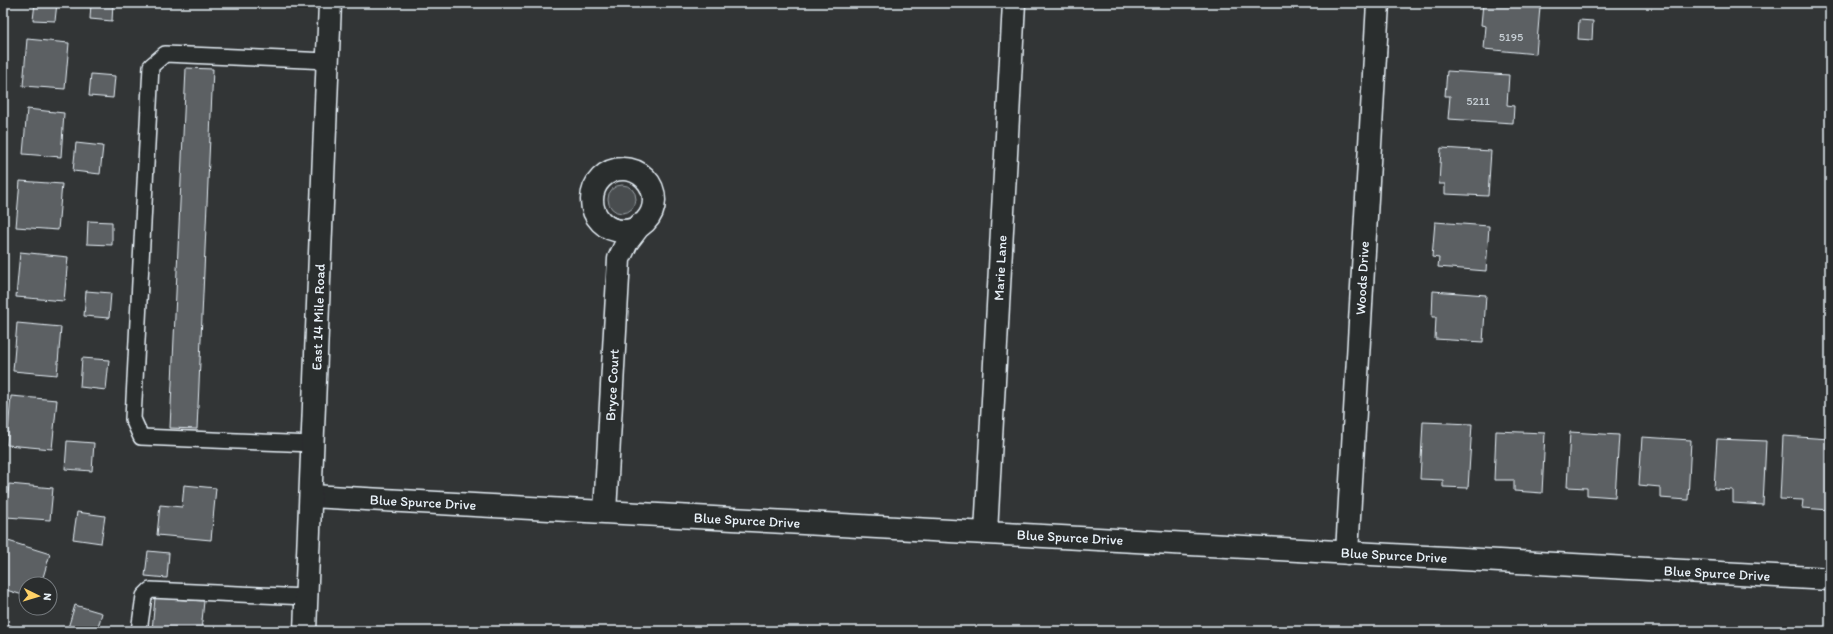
<svg xmlns="http://www.w3.org/2000/svg" width="1833" height="634" font-family="Itim,sans-serif">
  <rect width="100%" height="100%" fill="#323536"/>
  <filter id="ink" filterUnits="userSpaceOnUse"><feTurbulence type="fractalNoise" baseFrequency=".025" numOctaves="2"/><feDisplacementMap in="SourceGraphic" scale="8" xChannelSelector="R" yChannelSelector="G"/><feConvolveMatrix kernelMatrix="1 2 1 2 8 2 1 2 1" color-interpolation-filters="sRGB"/></filter>
  <g filter="url(#ink)">
    <path fill="#494d4f" stroke="#989fa4" d="M608 199a14 14 0 1 1 28 0a14 14 0 1 1-28 0Z"/>
    <path fill="#5c6063" stroke="#e8f1f8" d="M35,3H57L55,21L33,20Z
      M91,3H113L112,21L90,19Z
      M1483,3L1540,7L1536,54L1484,49L1486,26L1481,25Z
      M1579,20L1593,21L1592,40L1578,39Z
      M27,39L69,43L65,89L23,86Z
      M186,68L213,69L197,429L170,428Z
      M1447,71L1509,75L1507,105L1514,106L1513,123L1448,119L1450,96H1445Z
      M91,74L115,76L113,98L89,96Z
      M27,109L64,113L61,157L23,154Z
      M76,143L103,146L100,174L73,171Z
      M1441,148L1491,151L1488,196L1445,194V184H1439Z
      M20,181L62,184L58,230L16,227Z
      M88,221L112,222V245L87,244Z
      M1435,222L1489,226L1486,271L1438,267L1439,258L1432,257Z
      M20,252L68,257L64,301L16,297Z
      M86,291L111,293L109,318L84,316Z
      M1433,291L1486,295L1483,342L1435,339L1436,317H1432Z
      M17,323L61,327L57,375L13,371Z
      M82,358L109,360L106,390L80,387Z
      M11,396L57,400L52,449L7,445Z
      M1423,422L1472,424L1468,488L1443,487V480L1420,479Z
      M1496,431L1545,433L1542,493L1514,491V480H1494Z
      M1570,432L1619,435L1615,497L1587,495V488L1567,487Z
      M1783,436L1830,439V510L1802,508L1803,500L1780,499Z
      M1642,437L1691,440L1688,500L1660,498V487L1639,485Z
      M1717,439L1766,441L1763,505L1733,503V490L1714,489Z
      M67,441L94,443L92,471L65,469Z
      M9,484L53,488L50,520L6,517Z
      M184,485L216,488L211,540L157,535L160,505L182,507Z
      M77,512L105,516L101,543L73,539Z
      M5,540L50,554L41,584H26V596L3,589V545Z
      M148,551L169,553L167,578L145,576Z
      M155,598L204,601L201,631H152Z
      M75,605L102,613L97,631H67Z
      M3,621L20,631H3Z"/>
    <g fill="none" stroke-linecap="round" stroke-linejoin="round">
      <g stroke="#e8f1f8" stroke-width="18">
        <path id="lane" d="M313,444L141,437L133,419L151,66L165,54L328,61
          M139,631L144,596L150,590L307,597"/>
      </g>
      <g stroke="#e8f1f8" stroke-width="25">
        <path id="street" d="M592 200a31 31 0 1 1 62 0a31 31 0 1 1-62 0Z
          M311,496L1830,579
          M605,512L619,259L627,242L640,225
          M986,533L1014,3
          M1347,553L1378,3"/>
      </g>
      <g stroke="#e8f1f8" stroke-width="25">
        <path id="secondary" d="M305,631L330,3"/>
      </g>
      <use href="#lane" stroke="#2a2d2e" stroke-width="15"/>
      <use href="#street" stroke="#2a2d2e" stroke-width="22"/>
      <use href="#secondary" stroke="#2a2d2e" stroke-width="22"/>
    </g>
  </g>
  <g text-anchor="middle" stroke-width="3" stroke-linejoin="round" paint-order="stroke">
    <g font-size="12" fill="#c5cdd3">
      <text x="1511" y="41">5195</text>
      <text x="1478" y="105">5211</text>
    </g>
    <g font-size="14" fill="#e8f1f8" stroke="#2a2d2e">
      <text transform="translate(1000 268) rotate(-87)" y="5">Marie Lane</text>
      <text transform="translate(1362 278) rotate(-87)" y="5">Woods Drive</text>
      <text transform="translate(318 317) rotate(-88)" y="5">East 14 Mile Road</text>
      <text transform="translate(612 385) rotate(-87)" y="5">Bryce Court</text>
      <text transform="translate(423 502) rotate(3)" y="5">Blue Spurce Drive</text>
      <text transform="translate(747 520) rotate(3)" y="5">Blue Spurce Drive</text>
      <text transform="translate(1070 537) rotate(3)" y="5">Blue Spurce Drive</text>
      <text transform="translate(1394 555) rotate(3)" y="5">Blue Spurce Drive</text>
      <text transform="translate(1717 573) rotate(3)" y="5">Blue Spurce Drive</text>
    </g>
  </g>
  <rect width="1833" height="634" fill="none" stroke="#2a2d2e" stroke-width="16"/>
  <rect x="8" y="8" width="1817" height="618" fill="none" stroke="#e8f1f8" stroke-width="1.5" filter="url(#ink)"/>
  <g transform="translate(38 596) rotate(95)"><circle r="19" fill="#2a2d2e" stroke="#767b7f"/>
  <path d="M0-3L7 15L0 10L-7 15Z" fill="#ffd166"/>
  <text y="-6" font-size="11" font-weight="bold" text-anchor="middle" fill="#e8f1f8">N</text>
  </g>
</svg>
